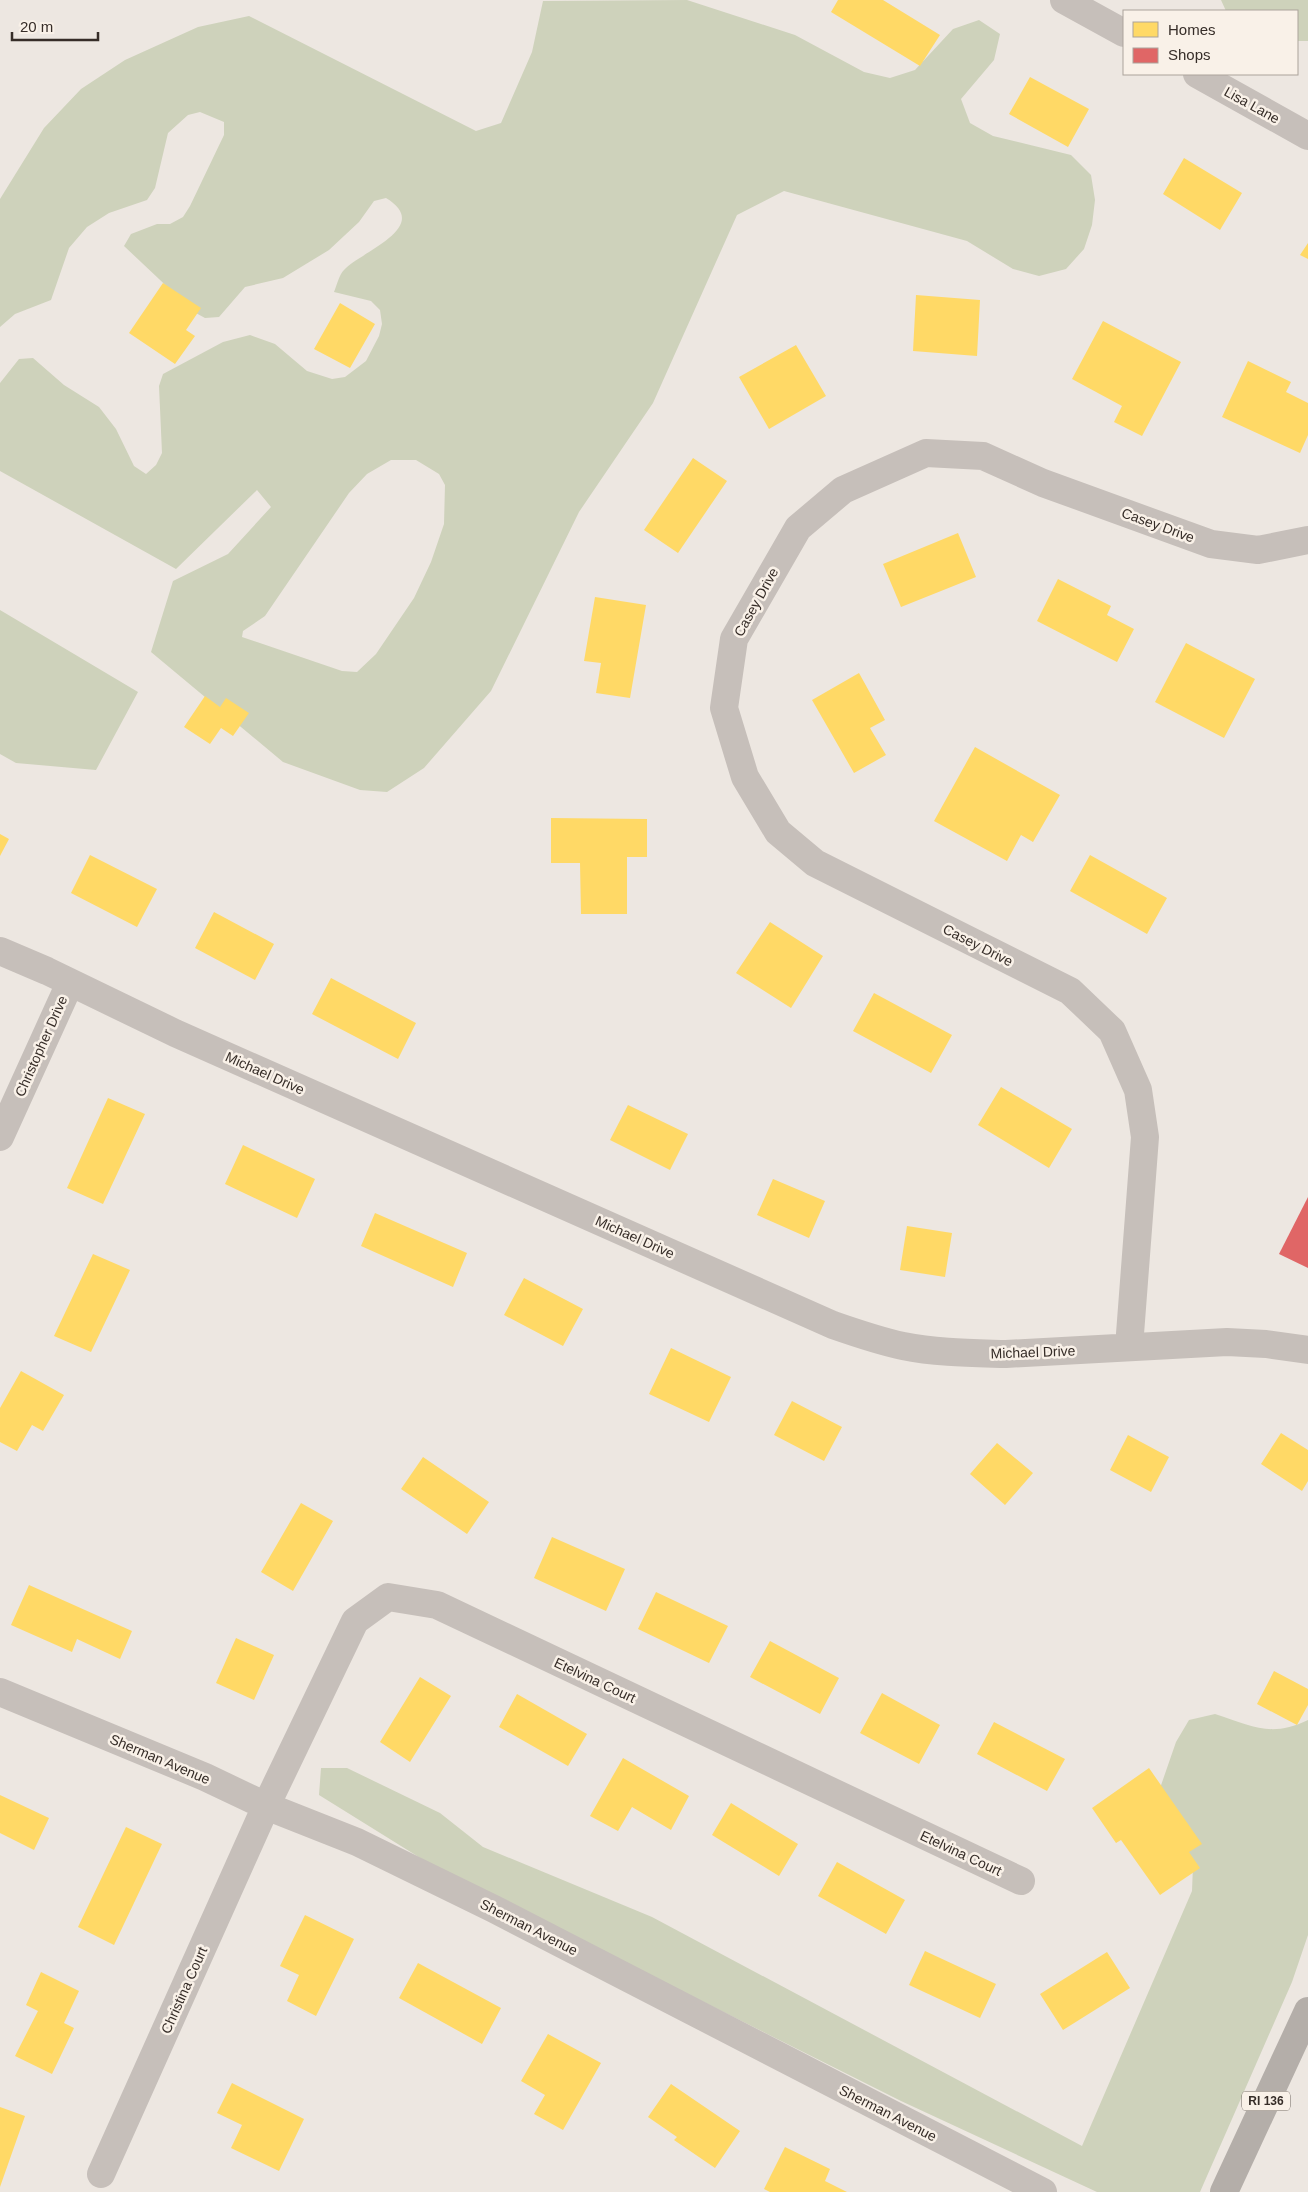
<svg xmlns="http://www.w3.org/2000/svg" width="1308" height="2192" font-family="Arial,sans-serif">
  <rect width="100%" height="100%" fill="#ede7e1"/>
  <path fill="#ced2bb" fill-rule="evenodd" d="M687,0L795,35L864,72L890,78L915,70L953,29L979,20L1000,34L994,60L961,99L970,123L993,136L1071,155L1091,175L1095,200L1092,225L1084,249L1066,269L1039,276L1013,269L967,241L784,191L737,215L653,403L579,512L491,691L424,768L387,792L360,790L283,762L151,652L173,581L228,554L271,507L257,490L176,569L0,471V383L19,359L33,358L64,385L99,407L116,429L134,466L146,474L156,465L162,453L159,386L163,374L223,342L250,335L275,344L307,371L332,379L345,377L366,361L379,336L382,324L380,310L371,301L334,292C337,285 339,275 344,270C360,252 434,227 386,198L374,201L359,222L329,250L283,278L245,287L219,317L205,318L194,312L124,246L131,234L157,224H170L183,217L190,206L224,135V122L200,112L188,115L168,133L155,188L147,200L109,213L87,227L69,248L51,300L15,314L0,327V199L44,128L81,89L125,60L198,27L249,16L476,131L501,123L532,52L543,1ZM391,460H416L439,474L445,485L444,524L431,562L414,598L376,654L357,672L342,671L242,637L243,631L265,616L349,493L367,474Z
    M1221,0H1308V41H1297V11H1226Z
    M0,610L138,692L96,770L16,763L0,754Z
    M1215,1714C1252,1726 1271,1738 1308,1720V1935L1292,1982L1200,2192H1097L901,2101L438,1869L319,1795L321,1768H347L440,1813L483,1847L652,1917L1082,2146L1192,1891L1193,1865L1158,1794L1176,1742L1189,1720Z"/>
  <path fill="#ffd966" d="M838,0H883L940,35L920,66L831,12Z
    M1030,77L1089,109L1068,147L1009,114Z
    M1184,158L1242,193L1220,230L1163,194Z
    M1308,243V259L1300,255Z
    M163,283L201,308L186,330L195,336L175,364L129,333Z
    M916,295L980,300L977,356L913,351Z
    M340,303L375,324L350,368L314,349Z
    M1103,321L1181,362L1142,436L1114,422L1122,406L1072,379Z
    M796,345L826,396L769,429L739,377Z
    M1248,361L1291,382L1286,392L1308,403V435L1300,453L1222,417Z
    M693,458L727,481L678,553L644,530Z
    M958,533L976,577L901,607L883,564Z
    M1058,579L1111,606L1107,615L1134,629L1117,662L1037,621Z
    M595,597L646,605L630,698L596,693L601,663L584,661Z
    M1186,643L1255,679L1224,738L1155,702Z
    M859,673L885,720L870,728L886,755L854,773L812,700Z
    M205,696L220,707L226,698L249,713L233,736L221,728L210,744L184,727Z
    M975,747L1060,795L1033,842L1021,835L1007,861L934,821Z
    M551,818L647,819V857H627V914H581L580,863H551Z
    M0,834L9,839L0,856Z
    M90,855L157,889L137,927L71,893Z
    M1090,855L1167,898L1147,934L1070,891Z
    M214,912L274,944L255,980L195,948Z
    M770,922L823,956L791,1008L736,973Z
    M331,978L416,1023L398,1059L312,1014Z
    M874,993L952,1035L931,1073L853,1031Z
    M1001,1087L1072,1129L1049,1168L978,1125Z
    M108,1098L145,1114L103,1204L67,1188Z
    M628,1105L688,1134L670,1170L610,1140Z
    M243,1145L315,1179L297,1218L225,1184Z
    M773,1179L825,1201L809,1238L757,1215Z
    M375,1213L467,1253L453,1287L361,1246Z
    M907,1226L952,1233L945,1277L900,1270Z
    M93,1254L130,1270L91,1352L54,1336Z
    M524,1278L583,1309L563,1346L504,1315Z
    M671,1348L731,1377L709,1422L649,1394Z
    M21,1371L64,1395L43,1431L32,1425L17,1451L0,1442V1408Z
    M792,1401L842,1427L824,1461L774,1435Z
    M1281,1433L1308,1450V1481L1302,1491L1261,1464Z
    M1128,1435L1169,1457L1151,1492L1110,1470Z
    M997,1443L1033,1473L1005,1505L970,1474Z
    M423,1457L489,1502L467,1534L401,1489Z
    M301,1503L333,1521L293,1591L261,1572Z
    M552,1537L625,1569L606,1611L534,1578Z
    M29,1585L132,1631L120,1659L77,1639L72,1652L11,1625Z
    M656,1592L728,1626L709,1663L638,1629Z
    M236,1638L274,1655L254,1700L216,1683Z
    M770,1641L839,1678L820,1714L750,1677Z
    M1274,1671L1308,1689V1705L1297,1725L1257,1704Z
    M420,1677L451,1696L410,1762L380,1742Z
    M882,1693L940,1725L919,1764L860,1733Z
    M517,1694L587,1734L568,1766L499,1727Z
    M994,1722L1065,1759L1047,1791L977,1754Z
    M623,1758L689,1796L671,1830L632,1807L618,1831L590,1816Z
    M1149,1768L1202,1844L1189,1852L1200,1868L1160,1895L1121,1840L1116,1843L1092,1808Z
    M0,1795L49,1818L34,1850L0,1833Z
    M731,1803L798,1844L779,1876L712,1835Z
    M126,1827L162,1844L114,1945L78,1927Z
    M837,1862L905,1900L886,1934L818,1896Z
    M305,1915L354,1939L316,2016L287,2001L299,1975L280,1966Z
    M925,1951L996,1984L980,2018L909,1985Z
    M1107,1952L1130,1988L1063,2030L1040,1994Z
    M418,1963L501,2008L482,2044L399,1998Z
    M41,1972L79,1991L64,2023L74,2028L52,2074L15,2056L38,2011L26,2005Z
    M548,2034L601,2063L563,2130L534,2114L545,2095L521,2081Z
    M232,2083L304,2119L279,2171L231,2148L242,2125L217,2113Z
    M671,2084L740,2131L715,2168L674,2140L677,2137L648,2117Z
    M0,2107L25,2116L0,2187Z
    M785,2147L830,2169L825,2181L847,2192H770L764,2189Z"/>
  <path fill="#e06666" d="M1308,1197V1268L1279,1254Z"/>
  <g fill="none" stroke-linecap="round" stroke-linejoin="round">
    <path stroke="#c6bfba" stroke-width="28" d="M1064,0L1124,33
      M1197,74L1308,136
      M0,951L47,971L175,1033L833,1325C856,1333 879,1341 903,1346C937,1353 972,1353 1006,1354L1227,1342L1266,1344L1308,1350
      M0,1137L70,983
      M1129,1347L1145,1137L1138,1090L1112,1031L1070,991L815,863L778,832L745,777L724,708L734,639L798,528L843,490L926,453L983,456L1043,483L1211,544L1258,550L1308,540
      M0,1692L205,1777L266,1806L357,1842L494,1909L1043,2192
      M101,2174L266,1806L355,1621L388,1597L437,1605L1021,1881"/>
    <path stroke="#b4aea9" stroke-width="28" d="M1224,2192L1308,2011"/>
  </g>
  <g text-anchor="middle" stroke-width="5" stroke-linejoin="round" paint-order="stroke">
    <rect fill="#f9f1e8" stroke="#706862" stroke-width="1" x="1242" y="2091.5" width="48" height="19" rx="4"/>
    <g font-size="12" font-weight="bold" fill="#362d28">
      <text x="1266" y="2105">RI 136</text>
    </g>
    <g font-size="14" fill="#362d28" stroke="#f9f1e8">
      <text transform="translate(1252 105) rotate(29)" y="5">Lisa Lane</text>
      <text transform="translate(1158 525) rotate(20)" y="5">Casey Drive</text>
      <text transform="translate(756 602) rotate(-61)" y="5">Casey Drive</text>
      <text transform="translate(978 945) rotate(27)" y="5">Casey Drive</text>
      <text transform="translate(41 1046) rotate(-66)" y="5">Christopher Drive</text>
      <text transform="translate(265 1073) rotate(24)" y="5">Michael Drive</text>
      <text transform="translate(635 1237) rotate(24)" y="5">Michael Drive</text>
      <text transform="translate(1033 1352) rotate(-2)" y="5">Michael Drive</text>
      <text transform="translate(595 1680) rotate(25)" y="5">Etelvina Court</text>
      <text transform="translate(160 1759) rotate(23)" y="5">Sherman Avenue</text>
      <text transform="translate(961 1853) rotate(25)" y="5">Etelvina Court</text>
      <text transform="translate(529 1927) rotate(27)" y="5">Sherman Avenue</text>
      <text transform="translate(184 1990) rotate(-66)" y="5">Christina Court</text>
      <text transform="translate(888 2113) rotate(27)" y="5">Sherman Avenue</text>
    </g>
  </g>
  <rect x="1123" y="10" width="175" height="65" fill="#f9f1e8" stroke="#aba39b"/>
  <rect x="1133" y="22" width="25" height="15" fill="#ffd966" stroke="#aba39b"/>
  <text x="1168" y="35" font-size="15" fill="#362d28">Homes</text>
  <rect x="1133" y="48" width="25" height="15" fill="#e06666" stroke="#aba39b"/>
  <text x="1168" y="60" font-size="15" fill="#362d28">Shops</text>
  <path d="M12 32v8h86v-8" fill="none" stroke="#362d28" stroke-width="2.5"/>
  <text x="20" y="32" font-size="15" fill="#362d28" stroke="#f9f1e8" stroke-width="4" paint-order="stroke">20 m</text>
</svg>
